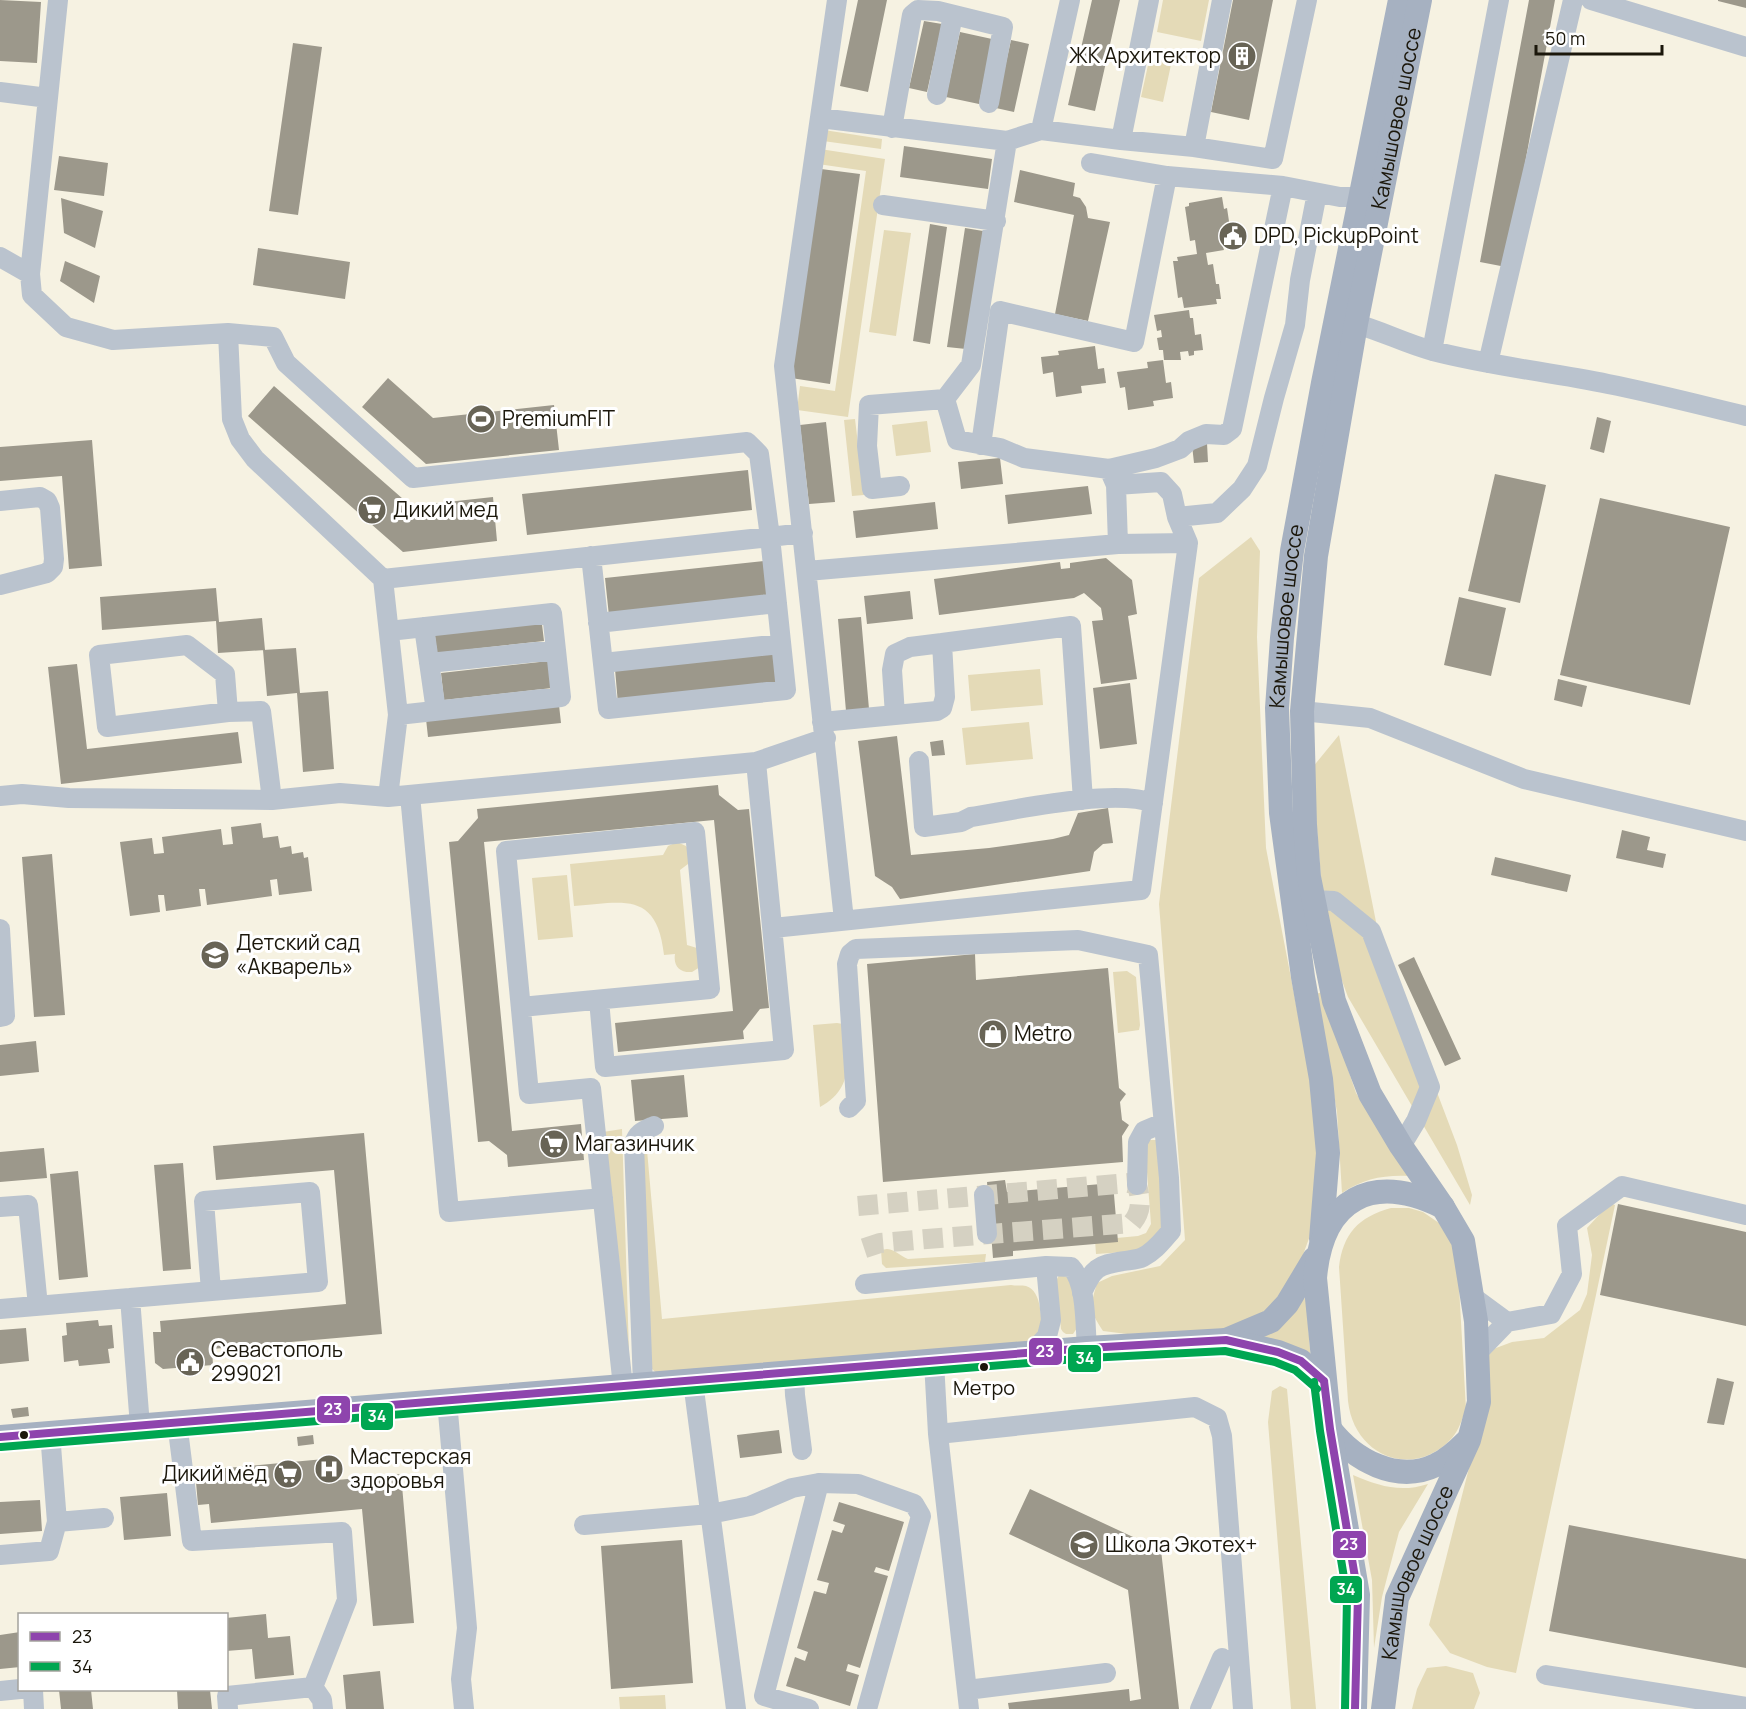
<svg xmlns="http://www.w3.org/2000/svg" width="1746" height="1709" font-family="Manrope,sans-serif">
  <rect width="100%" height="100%" fill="#f6f2e2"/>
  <path fill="#e4dab7" d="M1163,0H1209L1201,41L1157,32Z
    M1150,56L1172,60L1163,102L1141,97Z
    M824,130L882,139L881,149L823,141Z
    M820,149L885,159L848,417L797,410L800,386L835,391L866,171L818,164Z
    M884,230L911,233L896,336L869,332Z
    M855,419L864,495L852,496L844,420Z
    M927,421L931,452L896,456L892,425Z
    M1251,537L1260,551L1257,637L1266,848L1316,1108V1219L1291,1288L1274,1305L1235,1330L1127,1334L1103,1331C1089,1310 1090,1307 1097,1283L1112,1276L1160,1266L1185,1240L1159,904L1199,578Z
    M1040,669L1043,705L971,711L968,675Z
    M1029,722L1033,759L966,765L962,728Z
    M1339,735L1380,942L1457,1145L1472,1195L1470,1205L1348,997L1334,959L1323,903L1312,768Z
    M677,842L686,846L689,850L688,864L680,870L687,945L697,948L700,967L692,972C680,973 673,966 675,954L664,955C657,891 624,902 574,906L570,864L663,855L668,846Z
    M567,875L573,937L538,940L532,878Z
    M1127,971L1136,977L1140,1025L1139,1030L1118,1033L1113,972Z
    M1322,992L1356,1093L1408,1176C1383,1175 1363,1179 1342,1193L1337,1112L1316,994Z
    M837,1023L843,1024C847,1058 856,1087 820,1107L813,1025Z
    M622,1129L629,1353L624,1354L603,1132Z
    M1149,1140H1156L1164,1218L1159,1236L1139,1251L1096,1254L1095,1240L1138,1236L1146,1233L1151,1224L1145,1146Z
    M644,1146L647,1150L662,1319L1011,1285C1016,1286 1022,1285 1026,1286C1043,1291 1041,1322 1042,1336L1031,1342L664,1379L653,1370L647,1363L640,1152Z
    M1610,1203L1615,1205L1516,1673L1487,1667L1450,1653L1429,1625L1482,1417L1488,1351L1512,1342L1544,1338L1580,1310L1587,1294L1592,1255L1587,1228Z
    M1391,1208H1409L1423,1212L1439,1223L1457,1252L1466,1409C1462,1419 1459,1430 1452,1438C1414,1480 1354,1457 1348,1401L1339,1267C1343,1234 1358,1217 1391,1208Z
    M887,1249C896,1250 900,1256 908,1259L986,1254L985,1262L886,1268L882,1264L881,1250Z
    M1059,1275L1072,1278L1077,1328L1073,1334H1066L1063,1332L1061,1329L1056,1281Z
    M1306,1297L1311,1362L1258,1334L1281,1320Z
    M1280,1386L1287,1389L1316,1709H1291L1268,1422L1272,1391Z
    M1353,1475C1379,1486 1400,1493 1428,1484L1399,1532L1382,1597L1374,1648L1372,1580Z
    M1446,1666L1473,1673L1480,1693L1474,1709H1412L1417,1689L1427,1668Z
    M665,1695L666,1709H620L619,1697Z"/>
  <path fill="#9c988b" d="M0,0L41,2L37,63L0,61Z
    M858,0H887L868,92L840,86Z
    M1092,0H1120L1095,111L1068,105Z
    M1233,0H1273L1249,120L1211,112Z
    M1529,0H1555L1506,267L1480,262Z
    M1718,0H1746V8L1718,1Z
    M924,21L942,24L927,92L909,88Z
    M960,32L992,39L979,104L946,97Z
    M1011,40L1029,44L1014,112L996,108Z
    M293,43L322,47L298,215L269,211Z
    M904,146L992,159L988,189L900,177Z
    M59,156L108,163L104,196L54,190Z
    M821,169L860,174L830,384L791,378Z
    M1020,170L1075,183L1073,196L1080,198L1086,207L1088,218L1110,222L1088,321L1055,314L1074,215L1014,202Z
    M1222,197L1224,209L1227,208L1230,228L1233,227L1235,242L1227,243L1228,246L1223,247L1224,250L1206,253L1208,265L1213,264L1216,284H1219L1221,299H1216L1217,304L1184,308L1182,297L1178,298L1173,261H1178L1177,257L1197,254L1195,240L1190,241L1185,207L1189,206V203Z
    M61,198L103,211L95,248L64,233Z
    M930,224L947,227L930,344L913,341Z
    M965,228L983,231L966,349L947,347Z
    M258,248L350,262L345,299L253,285Z
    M65,261L100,276L94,303L60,281Z
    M1189,310L1190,318H1193L1195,335L1201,334L1203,350L1194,351V355L1189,356L1188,351L1180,352L1181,360H1164L1163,350H1159L1157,338L1162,337L1161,330L1157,331L1154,315Z
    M1095,346L1098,369L1104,368L1106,383L1081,386L1082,393L1056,397L1053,372L1043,374L1041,357L1059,355L1058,351Z
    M1163,360L1166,383L1171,382L1173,398L1153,401L1154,406L1128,410L1125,387L1120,388L1117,372L1148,368L1147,362Z
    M388,378L433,418L554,405L559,450L426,464L362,407Z
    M274,386L411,506L493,497L497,541L403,552L248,416Z
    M1597,417L1611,421L1604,453L1590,449Z
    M826,422L835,502L809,504L800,425Z
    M92,440L102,566L69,569L62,476L0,481V447Z
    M1207,443L1208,462L1194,463L1192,445Z
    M1000,458L1003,484L961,489L958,462Z
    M748,470L752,510L527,535L522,494Z
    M1495,474L1546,485L1520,603L1468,591Z
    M1088,486L1092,514L1008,524L1005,495Z
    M1600,498L1730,527L1690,705L1560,675Z
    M935,502L938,529L856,538L853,511Z
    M1106,558L1132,580L1137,614L1128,616L1137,679L1101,684L1092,621L1103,620L1101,608L1084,593L1074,598L939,615L934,579L1060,562L1061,569L1070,568V563Z
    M764,561L768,599L609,616L605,578Z
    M216,588L219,622L262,618L265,650L218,653L216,621L102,630L100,597Z
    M910,591L913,619L867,624L864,596Z
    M1459,597L1506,608L1491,676L1444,665Z
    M541,616L544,641L437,653L434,628Z
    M861,617L869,709L846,711L838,619Z
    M296,648L300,693L328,691L334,769L303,772L297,693L267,696L263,650Z
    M774,652L778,686L618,704L615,669Z
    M549,661L552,688L444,700L441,673Z
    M77,664L87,749L238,732L242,763L61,784L48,667Z
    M1558,679L1587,686L1582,707L1554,700Z
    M1130,683L1137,744L1100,749L1093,688Z
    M559,705L561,723L428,737L426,719Z
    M897,736L911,855L989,848L1053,839L1069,835L1078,813L1108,808L1113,843L1103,844L1094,852L1090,871L900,899L892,887L875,876L858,741Z
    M943,740L945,755L932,756L930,742Z
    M718,785L719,795L738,810L749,809L769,1008L760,1009L743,1031L744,1039L618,1052L615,1023L733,1011L714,820L484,842L512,1131L581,1124L584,1160L508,1167L507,1155L489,1141L478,1142L449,842L458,841L478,818L477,809Z
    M261,823L263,838L278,836L280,848L291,846L292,854L303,852L304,858L308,857L312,891L279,895L277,879L270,880L272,896L207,905L205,889H199L201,906L166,911L164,895H158L160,912L130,916L120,842L152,838L154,854L164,853L162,837L221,829L223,845L233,844L231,827Z
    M1622,830L1650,837L1647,850L1666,854L1663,868L1616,858Z
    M52,854L65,1015L34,1017L22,857Z
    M1495,857L1571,875L1567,892L1491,875Z
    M975,954L976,980L1108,968L1119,1088L1126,1094L1120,1102L1122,1120L1129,1125L1122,1136L1123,1162L883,1182L867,964Z
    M1414,957L1461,1059L1445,1066L1398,965Z
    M36,1041L39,1072L0,1076V1045Z
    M684,1075L688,1117L635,1121L631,1080Z
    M364,1133L382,1334L212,1349L213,1365L163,1369L155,1363L153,1332H161L160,1321L346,1304L334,1170L216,1180L213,1146Z
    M44,1148L47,1178L0,1182V1152Z
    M183,1163L191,1269L163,1271L154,1165Z
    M78,1171L88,1277L59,1280L50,1174Z
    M1005,1180L1007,1192L1113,1183L1118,1242L1013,1251V1256L993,1258L987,1182Z
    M1618,1204L1746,1232V1326L1600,1295Z
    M98,1320L99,1326L112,1325L114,1348L108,1349L110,1363L79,1366L78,1360L64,1362L62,1336L67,1335L66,1323Z
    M26,1328L29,1361L0,1364V1330Z
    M1717,1378L1734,1382L1724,1425L1707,1423Z
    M28,1407L29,1416L13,1418L11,1409Z
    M779,1430L782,1453L740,1458L737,1435Z
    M313,1435L314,1444L298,1446L297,1437Z
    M335,1458L337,1480L401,1474L414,1623L373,1626L362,1509L211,1523L209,1504L198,1505L195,1471Z
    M1030,1489L1161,1550L1179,1709H1009L1008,1703L1129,1689L1130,1701L1141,1699L1128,1590L1009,1534Z
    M167,1493L171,1536L124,1540L120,1497Z
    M40,1500L42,1531L0,1534V1502Z
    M839,1502L904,1522L889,1571L876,1567L874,1572L888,1576L860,1668L848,1664L846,1671L859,1675L850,1706L786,1686L795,1657L805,1661L808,1652L797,1648L814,1591L826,1594L829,1583L817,1580L832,1530L842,1533L845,1525L833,1521Z
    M1569,1525L1746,1559V1668L1549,1631Z
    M682,1540L693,1683L611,1689L601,1546Z
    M266,1614L268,1638L290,1636L294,1675L255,1679L252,1649L226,1651V1618Z
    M20,1632V1667L0,1669V1635Z
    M380,1671L384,1709H346L343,1675Z
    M59,1690H91L93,1709H61Z
    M177,1690H210L212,1709H178Z"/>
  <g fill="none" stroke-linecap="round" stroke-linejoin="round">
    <path stroke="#d5d1c2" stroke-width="20" stroke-dasharray="20 10" stroke-linecap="butt" d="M858,1206L1129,1183L1137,1185C1141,1200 1142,1211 1132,1223L927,1239L880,1243L862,1249"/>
    <path stroke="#bac3ce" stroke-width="20" d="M58,0L30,274L32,295L66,327L113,340L228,333L273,337L286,363L413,478L747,442L759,454L770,537L383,579L398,715L388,797L340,793L272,800
      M837,0L784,366L844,920
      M1222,0L1194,147L1273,159L1307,0
      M1591,0L1746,47
      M0,92L48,98
      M937,95L953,15
      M820,118L1007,141L1041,130L1121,140L1149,0
      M892,128L912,15L918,10L938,11L1003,27L989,103
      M1041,130L1070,0
      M1121,140L1194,147
      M1091,163L1167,176L1283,186L1340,197H1361
      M883,205L996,221
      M0,257L30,274
      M1356,324C1382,331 1406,344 1433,351C1491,366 1550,372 1608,384C1654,393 1700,405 1746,416
      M228,333L232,419L240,439L255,459L383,579
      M1432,351L1499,0
      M1488,363L1573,0
      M945,399L971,365L1007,141
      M981,445L1000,311L1134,342L1167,176
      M1109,469L1156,458L1180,449L1189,441L1206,434L1224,435L1232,429L1283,186
      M900,486L872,489L867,446L869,405L945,399L957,440L1000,448L1024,458L1109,469L1116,485
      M0,501L40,497L47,501L50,508L54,559L53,567L47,573L0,585
      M1177,517L1217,513L1242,489L1257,466L1274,398L1295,325L1300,280L1317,193
      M591,556L608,709L786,690L770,537L803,533
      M807,571L1118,544L1116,485L1161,482L1172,494L1177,517L1188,543
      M598,623L777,603
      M424,627L436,711
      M389,631L552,613L561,697L398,715
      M942,643L1071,626L1083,800
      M429,663L556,650
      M603,663L781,644
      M1302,711L1370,718L1524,779L1746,831
      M822,722L895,715L892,670L895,654L910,647L942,643L945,697L942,708L937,711L895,715
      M919,761L924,827L961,822L971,817C1015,810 1114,788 1153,803
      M756,762L826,738
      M410,795L449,1212L603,1198
      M0,796L22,794L69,798L272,800L261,711L228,712L107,727L99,655L187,645L225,674L228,712
      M388,797L756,762L784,1050L605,1067L599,1000
      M1313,900L1334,901L1371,931L1430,1087L1416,1121L1401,1146
      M773,928L1141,890L1188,543L1118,544
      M0,929L5,1016L0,1017
      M521,1007L710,989L695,832L506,851L529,1094L591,1088L623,1387
      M849,1108L856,1101L847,964L850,954L856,949L1078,940L1148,955L1169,1178L1171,1231C1162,1241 1155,1251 1143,1257C1137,1260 1130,1260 1124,1261C1097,1265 1093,1268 1082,1293
      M1137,1185L1138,1142L1144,1131L1163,1123
      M984,1195L987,1234
      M0,1207L28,1205L38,1306
      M865,1284L1046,1266L1071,1267C1087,1283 1085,1327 1087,1348
      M1473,1297L1507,1322L1477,1353
      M0,1309L130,1298
      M1507,1322L1551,1314L1572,1274L1567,1226L1622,1186L1746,1215
      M1032,1353L1047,1336L1051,1320L1046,1266
      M934,1362L938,1434L969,1709
      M794,1373L795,1395L802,1450
      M693,1382L736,1709
      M643,1385L634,1144C637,1133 643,1131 654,1126
      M447,1401L467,1628L461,1679L464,1709
      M177,1422L192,1541L342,1532L347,1600L313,1687
      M140,1426L130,1298L318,1282L310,1192L204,1201L211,1291
      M50,1433L57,1522L104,1518
      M938,1434L1195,1407L1217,1418L1222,1436L1243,1709
      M584,1525L710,1514L750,1506L792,1488L819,1483L858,1484L914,1504L921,1516L867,1709
      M0,1555L49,1551L57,1522
      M1546,1675L1746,1707
      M313,1687L322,1700L323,1709
      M33,1690L34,1709
      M967,1690L1106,1673
      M0,1691L20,1689
      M228,1709L227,1696L313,1687
      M809,1709L764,1696L819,1483
      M1200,1709L1222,1658"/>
    <g stroke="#a6b1c1" stroke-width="24">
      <path id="s1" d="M1321,1239L1328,1153L1321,1079L1303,977L1281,813L1277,708L1282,638L1292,551L1323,383L1400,0"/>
      <path d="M1226,1340L1271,1321L1287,1304L1314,1259"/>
      <path d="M1330,1429C1354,1460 1397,1484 1436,1465C1447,1460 1457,1451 1466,1442"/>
      <path d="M0,1437L1087,1348L1226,1340L1278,1352L1301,1361L1324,1381"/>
      <path d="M1355,1709L1358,1595L1330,1429L1315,1278C1322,1198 1372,1172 1443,1207"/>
      <path id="s2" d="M1383,1709L1397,1598L1469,1440L1479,1402L1476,1321L1463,1241L1443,1207L1401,1146L1370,1094L1334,1001L1309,877L1305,825L1302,711L1316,556L1356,324L1420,0"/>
    </g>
    <g stroke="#fff" stroke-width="12">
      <path id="bus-1" d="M1324,1381L1330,1429L1358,1595L1355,1709
        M0,1437L1087,1348L1226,1340L1278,1352L1301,1361L1324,1381"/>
    </g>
    <g stroke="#fff" stroke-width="12">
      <path id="bus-2" d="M1314,1382L1320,1431L1347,1596L1345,1709
        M1,1447L1088,1358L1225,1351L1275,1362L1295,1370L1317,1389"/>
    </g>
    <use href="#bus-1" stroke="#8e44ad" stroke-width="8"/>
    <use href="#bus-2" stroke="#00a651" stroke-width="8"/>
  </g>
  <defs>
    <g id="building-disc" transform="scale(1.5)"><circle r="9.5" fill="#686456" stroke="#fff"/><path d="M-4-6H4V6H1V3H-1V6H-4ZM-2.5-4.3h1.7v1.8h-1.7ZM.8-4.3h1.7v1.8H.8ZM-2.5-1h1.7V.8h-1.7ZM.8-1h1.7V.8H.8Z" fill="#fff"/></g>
    <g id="civic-disc" transform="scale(1.5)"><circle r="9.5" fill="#686456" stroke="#fff"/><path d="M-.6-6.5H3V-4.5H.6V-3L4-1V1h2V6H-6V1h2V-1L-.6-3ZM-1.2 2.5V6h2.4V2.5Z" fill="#fff"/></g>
    <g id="stadium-disc" transform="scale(1.5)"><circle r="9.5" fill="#686456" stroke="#fff"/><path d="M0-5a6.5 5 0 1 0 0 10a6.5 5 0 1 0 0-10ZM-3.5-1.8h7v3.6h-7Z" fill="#fff"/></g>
    <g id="supermarket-disc" transform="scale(1.5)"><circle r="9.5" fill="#686456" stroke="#fff"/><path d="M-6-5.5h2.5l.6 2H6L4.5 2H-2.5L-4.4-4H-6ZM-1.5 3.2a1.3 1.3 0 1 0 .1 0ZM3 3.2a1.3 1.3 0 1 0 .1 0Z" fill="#fff"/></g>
    <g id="school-disc" transform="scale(1.5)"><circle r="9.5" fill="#686456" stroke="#fff"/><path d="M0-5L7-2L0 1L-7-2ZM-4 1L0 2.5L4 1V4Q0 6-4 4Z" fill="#fff"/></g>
    <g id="shop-disc" transform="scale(1.5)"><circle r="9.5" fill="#686456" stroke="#fff"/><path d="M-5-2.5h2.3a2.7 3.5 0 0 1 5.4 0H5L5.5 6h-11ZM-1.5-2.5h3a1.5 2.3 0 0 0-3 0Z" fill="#fff"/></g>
    <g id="hospital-disc" transform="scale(1.5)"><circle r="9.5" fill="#686456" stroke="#fff"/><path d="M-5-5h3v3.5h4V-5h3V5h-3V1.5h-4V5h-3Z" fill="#fff"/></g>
  </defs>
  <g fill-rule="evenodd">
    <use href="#building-disc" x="1242" y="56"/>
    <use href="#civic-disc" x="1233" y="236"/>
    <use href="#stadium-disc" x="481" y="419"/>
    <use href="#supermarket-disc" x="372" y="510"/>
    <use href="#school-disc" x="215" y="955"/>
    <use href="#shop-disc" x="993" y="1034"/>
    <use href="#supermarket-disc" x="554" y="1144"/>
    <use href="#civic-disc" x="190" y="1362"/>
    <use href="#hospital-disc" x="329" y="1469"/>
    <use href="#supermarket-disc" x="288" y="1474"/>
    <use href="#school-disc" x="1084" y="1545"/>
  </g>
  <g fill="#1b170b" stroke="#fff" stroke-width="2">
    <circle cx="984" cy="1367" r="5"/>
    <circle cx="24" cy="1435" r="5"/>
  </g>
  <g text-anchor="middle" stroke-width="6" stroke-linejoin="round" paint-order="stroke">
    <g font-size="20" fill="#1b170b" stroke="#fff">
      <text x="984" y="1395">Метро</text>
    </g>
    <g font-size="21" fill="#1b170b" stroke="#fff" text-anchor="start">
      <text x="1221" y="63" text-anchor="end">ЖК Архитектор</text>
      <text x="1254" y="243">DPD, PickupPoint</text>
      <text x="502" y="426">PremiumFIT</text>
      <text x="393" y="517">Дикий мед</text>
      <text x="236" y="950">Детский сад<tspan x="236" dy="24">«Акварель»</tspan></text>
      <text x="1014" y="1041">Metro</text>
      <text x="575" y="1151">Магазинчик</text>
      <text x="211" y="1357">Севастополь<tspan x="211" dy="24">299021</tspan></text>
      <text x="350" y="1464">Мастерская<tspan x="350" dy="24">здоровья</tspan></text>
      <text x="267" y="1481" text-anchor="end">Дикий мёд</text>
      <text x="1105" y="1552">Школа Экотех+</text>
    </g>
    <g font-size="21" fill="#1b170b" stroke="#fff">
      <text dy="7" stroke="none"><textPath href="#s2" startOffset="1654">Камышовое шоссе</textPath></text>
      <text dy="7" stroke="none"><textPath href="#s1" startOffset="627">Камышовое шоссе</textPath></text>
      <text dy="7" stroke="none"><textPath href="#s2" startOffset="142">Камышовое шоссе</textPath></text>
    </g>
  </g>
  <g stroke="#fff" stroke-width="2">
    <rect x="1028" y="1337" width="35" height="29" rx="6" fill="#8e44ad"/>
    <rect x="1067" y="1344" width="35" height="29" rx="6" fill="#00a651"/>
    <rect x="316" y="1395" width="35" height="29" rx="6" fill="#8e44ad"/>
    <rect x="360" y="1402" width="34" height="29" rx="6" fill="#00a651"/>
    <rect x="1332" y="1530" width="35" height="29" rx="6" fill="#8e44ad"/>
    <rect x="1329" y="1575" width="34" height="29" rx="6" fill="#00a651"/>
  </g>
  <g font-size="16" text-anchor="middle" font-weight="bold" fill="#fff">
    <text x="1045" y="1357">23</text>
    <text x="1085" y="1364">34</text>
    <text x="333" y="1415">23</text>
    <text x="377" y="1422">34</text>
    <text x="1349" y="1550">23</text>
    <text x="1346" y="1595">34</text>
  </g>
  <rect x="18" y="1613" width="210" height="78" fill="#ffffff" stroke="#a4a29d" stroke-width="1.5"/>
  <rect x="30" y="1632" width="30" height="9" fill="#8e44ad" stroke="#a4a29d" stroke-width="1.5"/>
  <text x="72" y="1643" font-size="18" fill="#1b170b">23</text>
  <rect x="30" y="1662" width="30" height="9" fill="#00a651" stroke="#a4a29d" stroke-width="1.5"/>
  <text x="72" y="1673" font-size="18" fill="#1b170b">34</text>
  <path d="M1536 45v9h126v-9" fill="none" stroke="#1b170b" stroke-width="3"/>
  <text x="1545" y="45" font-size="18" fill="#1b170b" stroke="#ffffff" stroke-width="4.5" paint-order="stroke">50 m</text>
</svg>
